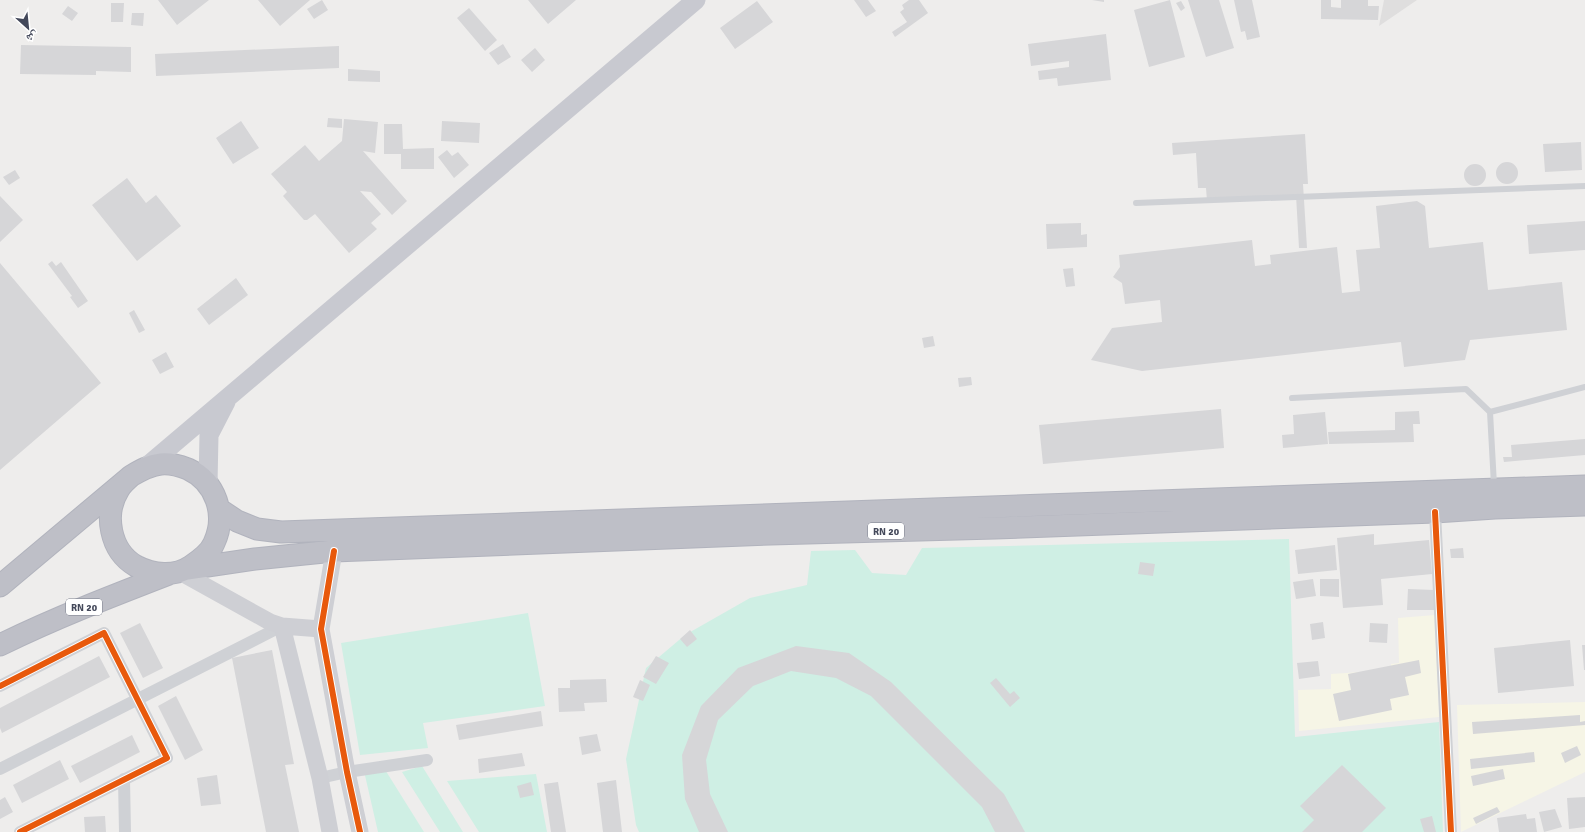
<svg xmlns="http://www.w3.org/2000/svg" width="1585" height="832" font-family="Signika,'Noto Naskh Arabic',sans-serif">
  <rect width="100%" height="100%" fill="#eeedec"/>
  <path fill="#f6f5e6" d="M1435,615L1439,717L1299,731L1298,690L1331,689V674L1391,670V664L1399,663L1398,618Z
    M1585,702V772L1461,832L1457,705Z"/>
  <path fill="#dfdede" d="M1384,0H1417L1379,26Z"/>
  <path fill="#cfefe4" d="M1289,539L1295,737L1439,722L1443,832H639L636,825L626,759L646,668L685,635L750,598L807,585L811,551L855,550L872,573L906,575L922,548Z
    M528,613L545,706L423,723L428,748L360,755L341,643Z
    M422,766L463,832H440L402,772Z
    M384,768L424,832H378L364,771Z
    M536,774L547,832H479L447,781Z"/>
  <path fill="#d6d6d8" d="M158,0H209L177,25Z
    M258,0H310L280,26Z
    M322,0L328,10L314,19L307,9Z
    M528,0H576L548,24Z
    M854,0H868L876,11L866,17Z
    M909,0H919L928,13L895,37L892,32L907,22L900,12L904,9L902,5Z
    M1092,0H1104V2Z
    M1170,0L1185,57L1149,67L1134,10Z
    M1188,0H1219L1234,48L1206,57Z
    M1234,0H1252L1260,37L1247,40L1245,31L1241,32Z
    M1321,0H1331V7L1341,8V0H1368V6H1379L1378,20L1321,19Z
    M757,1L773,22L735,49L720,28Z
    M1181,1L1185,8L1181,11L1176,3Z
    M111,3H124L123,22H111Z
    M68,6L78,13L72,21L62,14Z
    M469,8L497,40L485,51L457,18Z
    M132,13H144L143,26L131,25Z
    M1106,34L1111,80L1058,86L1057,78L1039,80L1038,71L1069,67V61L1031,66L1028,44Z
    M503,44L511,57L498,65L489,53Z
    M21,45L131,47V72L96,71V75L20,74Z
    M339,46V68L156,76L155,54Z
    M535,48L545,60L532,72L521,60Z
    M348,69L380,71V82L348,81Z
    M328,118L342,119V128L327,127Z
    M344,119L378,122L375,153L363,151L407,201L392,215L371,192L360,191L381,214L371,223L377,229L349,253L315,214L307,220H304L283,196L287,192L271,174L305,145L319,161L342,141Z
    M241,121L259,148L233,164L216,138Z
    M442,121L480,123L479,143L441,141Z
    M384,124H402L403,149L434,148V169H401V154H384Z
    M1305,134L1308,184H1303L1307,248H1299L1296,195L1207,201L1206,188H1198L1196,153L1173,155L1172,143Z
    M1581,142L1582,170L1545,172L1543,144Z
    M447,150L452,156L458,152L469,165L454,178L438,157Z
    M1496 173a11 11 0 1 1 22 0a11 11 0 1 1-22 0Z
    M1464 175a11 11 0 1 1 22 0a11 11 0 1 1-22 0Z
    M15,170L20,178L9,185L3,177Z
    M127,178L146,203L156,195L181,226L137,261L92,205Z
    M0,196L23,220L0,242Z
    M1417,201L1425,206L1429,248L1483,242L1488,290L1562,282L1567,330L1470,340L1465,360L1404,367L1401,342L1142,371L1091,360L1112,328L1162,322L1160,300L1125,304L1122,283L1113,277L1120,267L1119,255L1252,240L1255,266L1271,264L1270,255L1337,247L1342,293L1360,291L1356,250L1380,248L1376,206Z
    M1585,221V250L1529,254L1527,225Z
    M1081,223V235L1087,234V247L1047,249L1046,224Z
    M52,261L56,266L61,262L88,301L78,308L70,297L72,296L48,264Z
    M0,263L101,383L0,470Z
    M1073,268L1075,286L1066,287L1063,269Z
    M236,278L248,295L209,325L197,309Z
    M134,310L145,330L139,333L129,313Z
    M933,336L935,346L924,348L922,338Z
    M166,352L174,367L160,374L152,360Z
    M971,377L972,385L959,387L958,378Z
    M1221,409L1224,448L1043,464L1039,425Z
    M1419,411L1420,424H1413L1414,442L1329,444L1328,432L1395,430V412Z
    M1325,412L1328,444L1283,448L1282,435L1294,434L1293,415Z
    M1585,439V455L1504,462L1503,457H1512L1511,445Z
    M1374,534V545L1429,540L1432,574L1381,579L1383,605L1343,608L1337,538Z
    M1335,545L1337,570L1298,574L1295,550Z
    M1463,548L1464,558H1451L1450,549Z
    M1140,562L1155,564L1153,576L1138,574Z
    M1313,579L1316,596L1296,599L1293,582Z
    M1320,579H1339V597L1320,596Z
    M1408,589L1434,590V610H1407Z
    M1323,622L1325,638L1312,640L1310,624Z
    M140,623L163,668L143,678L120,633Z
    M1370,623L1388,624L1387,643L1369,642Z
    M690,630L697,639L687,647L680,639Z
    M1570,640L1574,686L1498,693L1494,648Z
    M1582,645H1585V670H1584Z
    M796,646L849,653L891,682L1004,794L1025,832H995L982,807L871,696L836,678L791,671L753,686L718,720L706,760L710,794L728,832H699L685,799L682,755L701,706L738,668Z
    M272,650L294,764L285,765L299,832H266L232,658Z
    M99,656L110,677L2,733L0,728V708Z
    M656,656L669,663L656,684L643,677Z
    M1419,660L1421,673L1405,677L1409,695L1390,699L1392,710L1339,721L1333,694L1351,690L1348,674Z
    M1318,661L1320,676L1299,679L1297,663Z
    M996,678L1010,694L1014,691L1020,698L1010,707L990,683Z
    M606,679L607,702L584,703L585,711L559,712L558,688H570V680Z
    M640,680L650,685L643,701L633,697Z
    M176,696L203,750L185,760L158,706Z
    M541,711L543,726L459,740L456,725Z
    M1580,715V722L1585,721V725L1473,734L1472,722Z
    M597,734L601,751L582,755L579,737Z
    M132,735L140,752L80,783L71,766Z
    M1577,746L1581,755L1565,763L1561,753Z
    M1534,752L1535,762L1471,769L1470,759Z
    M522,753L525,766L479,773L478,759Z
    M60,760L69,779L22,803L13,785Z
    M1342,765L1386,808L1362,832H1302L1314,820L1300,806Z
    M1503,769L1505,779L1473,786L1471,776Z
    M217,775L221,804L201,806L197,778Z
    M616,780L622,832H603L597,783Z
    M531,782L534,795L520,798L517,786Z
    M558,782L566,832H551L544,784Z
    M5,797L13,812L0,819V800Z
    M1585,797V827L1569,829L1567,798Z
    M1497,807L1500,812L1476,824L1473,818Z
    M1555,809L1562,827L1544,832L1539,812Z
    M1526,814L1527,819L1535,818L1537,832H1499L1497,818Z
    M105,816L106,832H85L84,817Z
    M1432,816L1436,832H1424L1420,819Z"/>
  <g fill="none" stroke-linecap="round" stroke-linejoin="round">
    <g stroke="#b1b3bd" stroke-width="23">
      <path id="highway" d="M219,509L237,521L257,529L281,532L1585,486
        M187,569L255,559L334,551L770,534L995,528L1435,512L1495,508L1585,505
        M0,586L131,476C141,470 150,465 161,464C170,463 180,466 188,469C216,482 227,515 214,543C210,553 200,560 191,566C175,577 153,575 136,566C110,551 103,514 119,489C122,484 127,480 131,476
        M0,645C55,618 112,596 169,574"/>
    </g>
    <path stroke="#cfd1d5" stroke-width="6" d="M1136,203L1585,186
      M1292,398L1466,389L1490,412
      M1494,485L1490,412L1585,387"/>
    <path stroke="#cfd1d5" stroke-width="12" d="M1435,512L1451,832
      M0,686L104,633L167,758L20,832
      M0,769L282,626
      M320,778L347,772L427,760
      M124,779L125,832"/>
    <path stroke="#cecfd4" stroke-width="17" d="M334,551L321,629L347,772L360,832
      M180,572L270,622L282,626L321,629
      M282,626L320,778L330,832"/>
    <path stroke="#c8c9d0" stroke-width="19" d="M146,467L696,0
      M208,484L209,435L226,402"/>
    <use href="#highway" stroke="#bebfc7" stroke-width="21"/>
    <g stroke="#fff" stroke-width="8">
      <path id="cycleway" d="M1435,512L1451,832
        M334,551L321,629L347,772L360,832
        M0,686L104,633L167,758L20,832"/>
    </g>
    <use href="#cycleway" stroke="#e8590c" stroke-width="6"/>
  </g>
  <g text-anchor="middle" stroke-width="3" stroke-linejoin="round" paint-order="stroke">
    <g fill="#fff" stroke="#7b7f8c" stroke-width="1">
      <rect x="868" y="523" width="36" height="16" rx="3"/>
      <rect x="66" y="599" width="36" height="16" rx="3"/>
    </g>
    <g font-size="10" font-weight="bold" fill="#43485a">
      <text x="886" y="535">RN 20</text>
      <text x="84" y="611">RN 20</text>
    </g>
  </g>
  <g transform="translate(28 28) rotate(153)" stroke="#ffffff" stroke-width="3" paint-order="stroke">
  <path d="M0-3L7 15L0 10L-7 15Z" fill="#43485a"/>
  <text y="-6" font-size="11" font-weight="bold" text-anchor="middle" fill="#43485a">ش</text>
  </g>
</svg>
